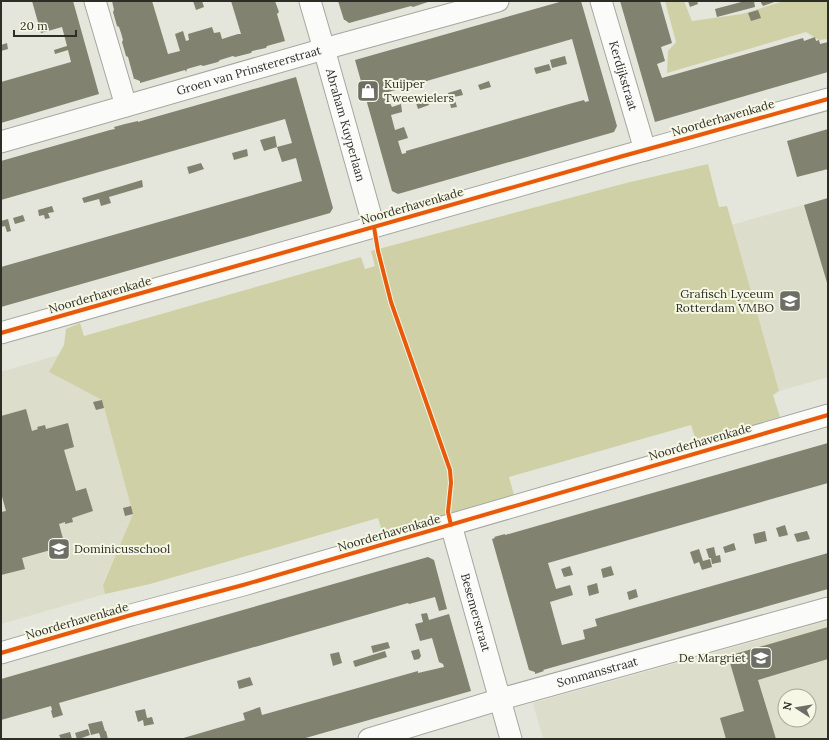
<svg xmlns="http://www.w3.org/2000/svg" width="829" height="740" font-family="Lora,serif">
  <rect width="100%" height="100%" fill="#e5e6db"/>
  <path fill="#dcddca" fill-rule="evenodd" d="M828,198V377L779,391L731,225Z
    M58,355L49,372L102,400L133,514L103,584L105,594L1,624V372Z
    M828,621V739H543L533,703ZM785,696H809V720H785Z"/>
  <path fill="#d0d0a6" d="M665,1H684L692,21L742,14L784,1H828V39L819,40L806,32L667,73L668,51L676,42Z
    M708,164L719,207L727,206L779,391L773,395L780,417L696,441L691,425L509,477L514,495L383,534L378,518L150,584L105,594L103,585L133,514L102,400L49,372L64,345L66,329L80,323L84,336L361,257L365,269L375,266L371,251L626,183Z"/>
  <path fill="#81826f" fill-rule="evenodd" d="M32,1H73L99,94L1,123V82L71,62L68,50L55,54L54,50L67,46L62,27L41,33Z
    M112,1H152L168,54L180,51L175,34L183,31L186,41L189,40L188,34L212,27L214,33L220,32L222,39L238,34H241L231,1H275L279,12L277,14L285,41L267,46L266,48L252,51L251,53L235,57L233,56L220,60L218,62L203,66L201,65L187,69L186,72L185,70L140,83V81L135,79H134L128,57L126,56L122,42L123,40L121,33L119,27L117,26L113,12L114,10Z
    M193,1H202L204,7L196,10Z
    M338,1H428V2L413,7L411,6L349,23L345,20H344Z
    M563,1H581L617,126L614,132L398,194L392,191L355,60ZM572,39L589,101L585,102L584,100L569,104L406,151V153L402,154L398,141L408,138L404,127L395,130L391,115L402,112L401,104L392,107L385,93Z
    M620,1H660L672,43L661,47L665,61L657,64L662,78L803,38L804,41L815,37L816,41L819,40L820,44L828,42V72L655,122Z
    M688,1H697L698,4L690,7Z
    M745,1H754L755,7L717,17L715,9Z
    M760,1H777L763,6Z
    M758,10L761,18L751,21L748,13Z
    M7,43L8,49L1,51V45Z
    M565,56L567,64L552,68L550,60Z
    M549,64L551,70L536,74L534,68Z
    M296,77L333,208L330,213L1,307V267L302,181L296,158L282,162L277,147L292,143L285,119L1,200V161L110,130L115,129L114,127L125,124L138,121V122L141,121Z
    M489,81L491,87L480,90L478,85Z
    M461,89L463,95L454,97L457,107L451,108L448,93Z
    M427,99L429,105L418,109L416,103Z
    M828,129V169L797,177L787,141Z
    M275,136L277,147L264,151L260,140Z
    M247,149L248,156L234,160L232,153Z
    M201,163L204,169L189,174L187,167Z
    M142,180L143,187L109,197L111,203L101,206L99,199L84,203L82,198Z
    M828,198V286L804,205Z
    M52,206L54,212L48,213L50,218L45,219L44,215L39,216L38,210Z
    M23,215L25,221L15,224L13,218Z
    M8,219L11,231L7,232L5,226L1,227V221Z
    M102,400L104,408L96,410L93,402Z
    M26,409L32,431L38,429L37,427L45,425L46,429L68,423L74,447L64,450L76,491L86,488L93,511L72,518L73,522L65,524V522L59,524L65,546L22,558L25,569L1,575V512L6,511L1,493V416Z
    M828,443V483L548,563L556,589L570,585L573,595L550,602L562,645L585,639L583,630L597,626L595,619L828,553V589L543,670L544,671L535,674V672L529,670L492,539L495,538L494,537L505,534V535Z
    M131,506L133,514L125,516L123,508Z
    M785,525L788,535L779,537L776,528Z
    M765,531L767,541L755,544L753,534Z
    M807,531L810,539L797,542L794,534Z
    M734,543L736,550L725,553L723,547Z
    M714,547L716,556L720,555L721,562L712,564L711,558H709L706,549Z
    M699,549L703,561L710,559L712,567L702,570L699,562L694,564L690,552Z
    M428,557L434,560L447,609L439,611L435,597L409,604L408,603L59,703L63,715L53,718L51,711L52,710L51,706L1,720V679Z
    M570,566L573,575L564,577L561,569Z
    M611,566L614,575L603,578L601,569Z
    M597,583L599,593L589,596L587,586Z
    M636,589L638,597L629,600L627,592Z
    M427,613L429,620L449,614L471,691L302,739H180L245,720L243,713L260,707L262,715L418,671V673L444,667L443,664L439,662L432,638L420,641L415,624L423,622L421,614Z
    M828,627V659L758,680L776,739H726L720,718L744,711L728,656Z
    M388,642L390,648L373,653L371,646Z
    M419,649L421,656L419,659L414,660L411,651Z
    M385,651L387,657L355,667L353,661Z
    M339,652L342,663L333,666L330,654Z
    M250,677L253,685L239,689L237,681Z
    M145,709L147,718L152,717L154,724L144,726L143,720L138,722L135,711Z
    M102,721L105,731H106L108,739H101L99,733L91,735L88,724Z
    M88,729L90,735L79,739H77L75,733Z
    M70,732L72,739H61L59,735Z"/>
  <g fill="none" stroke-linecap="round" stroke-linejoin="round">
    <g stroke="#a6a79f" stroke-width="23">
      <g id="minor">
        <path d="M95,1L126,106"/>
        <path id="s1" d="M310,1L324,49L374,227"/>
        <path id="s2" d="M601,1L645,150"/>
        <path id="s3" d="M1,142L324,49L498,1"/>
        <path d="M1,333L623,156L685,139L828,99"/>
        <path id="s4" d="M451,525L511,739"/>
        <path d="M1,653L131,615L243,585L828,415"/>
        <path id="s5" d="M369,739L501,699L828,608"/>
      </g>
    </g>
    <use href="#minor" stroke="#fbfbfa" stroke-width="21"/>
    <g stroke="#f6f7e4" stroke-width="6">
      <path id="cycleway" d="M374,227L378,251L391,302L450,470L451,483L448,512L451,525
        M1,333L623,156L685,139L828,99
        M1,653L131,615L243,585L828,415"/>
    </g>
    <use href="#cycleway" stroke="#e8590c" stroke-width="4"/>
  </g>
  <defs>
    <g id="shop-square" transform="scale(1.15)"><rect x="-9" y="-9" width="18" height="18" rx="4" fill="#6d6e65" stroke="#f6f7e4"/><path d="M-5-2.5h2.3a2.7 3.5 0 0 1 5.4 0H5L5.5 6h-11ZM-1.5-2.5h3a1.5 2.3 0 0 0-3 0Z" fill="#fff"/></g>
    <g id="university-square" transform="scale(1.15)"><rect x="-9" y="-9" width="18" height="18" rx="4" fill="#6d6e65" stroke="#f6f7e4"/><path d="M0-5L7-2L0 1L-7-2ZM-4 1L0 2.5L4 1V4Q0 6-4 4Z" fill="#fff"/></g>
    <g id="school-square" transform="scale(1.15)"><rect x="-9" y="-9" width="18" height="18" rx="4" fill="#6d6e65" stroke="#f6f7e4"/><path d="M0-5L7-2L0 1L-7-2ZM-4 1L0 2.5L4 1V4Q0 6-4 4Z" fill="#fff"/></g>
  </defs>
  <g fill-rule="evenodd">
    <use href="#shop-square" x="368" y="91"/>
    <use href="#university-square" x="790" y="301"/>
    <use href="#school-square" x="59" y="549"/>
    <use href="#school-square" x="761" y="658"/>
  </g>
  <g text-anchor="middle" stroke-width="4" stroke-linejoin="round" paint-order="stroke">
    <g font-size="12" fill="#2d2e26" stroke="#f6f7e4">
      <text dy="4" stroke="none"><textPath href="#s3" startOffset="258">Groen van Prinstererstraat</textPath></text>
      <text dy="4" stroke="none"><textPath href="#s2" startOffset="78">Kerdijkstraat</textPath></text>
      <text transform="translate(723 118) rotate(-16)" y="4">Noorderhavenkade</text>
      <text dy="4" stroke="none"><textPath href="#s1" startOffset="129">Abraham Kuyperlaan</textPath></text>
      <text transform="translate(412 206) rotate(-16)" y="4">Noorderhavenkade</text>
      <text transform="translate(100 295) rotate(-16)" y="4">Noorderhavenkade</text>
      <text transform="translate(700 442) rotate(-16)" y="4">Noorderhavenkade</text>
      <text transform="translate(389 533) rotate(-16)" y="4">Noorderhavenkade</text>
      <text dy="4" stroke="none"><textPath href="#s4" startOffset="91">Besemerstraat</textPath></text>
      <text transform="translate(77 621) rotate(-16)" y="4">Noorderhavenkade</text>
      <text dy="4" stroke="none"><textPath href="#s5" startOffset="238">Sonmansstraat</textPath></text>
    </g>
    <g font-size="12" fill="#2d2e26" stroke="#f6f7e4" text-anchor="start">
      <text x="384" y="88">Kuijper<tspan x="384" dy="14">Tweewielers</tspan></text>
      <text x="774" y="298" text-anchor="end">Grafisch Lyceum<tspan x="774" dy="14">Rotterdam VMBO</tspan></text>
      <text x="74" y="553">Dominicusschool</text>
      <text x="746" y="662" text-anchor="end">De Margriet</text>
    </g>
  </g>
  <rect width="829" height="740" fill="none" stroke="#2d2e26" stroke-width="4"/>
  <g transform="translate(797 708) rotate(282)"><circle r="19" fill="#f6f7e4" stroke="#a6a798"/>
  <path d="M0-3L7 15L0 10L-7 15Z" fill="#6d6e65"/>
  <text y="-6" font-size="11" font-weight="bold" text-anchor="middle" fill="#2d2e26">N</text>
  </g>
  <path d="M14 30v6h62v-6" fill="none" stroke="#2d2e26" stroke-width="2"/>
  <text x="20" y="30" font-size="12" fill="#2d2e26" stroke="#f6f7e4" stroke-width="3" paint-order="stroke">20 m</text>
</svg>
